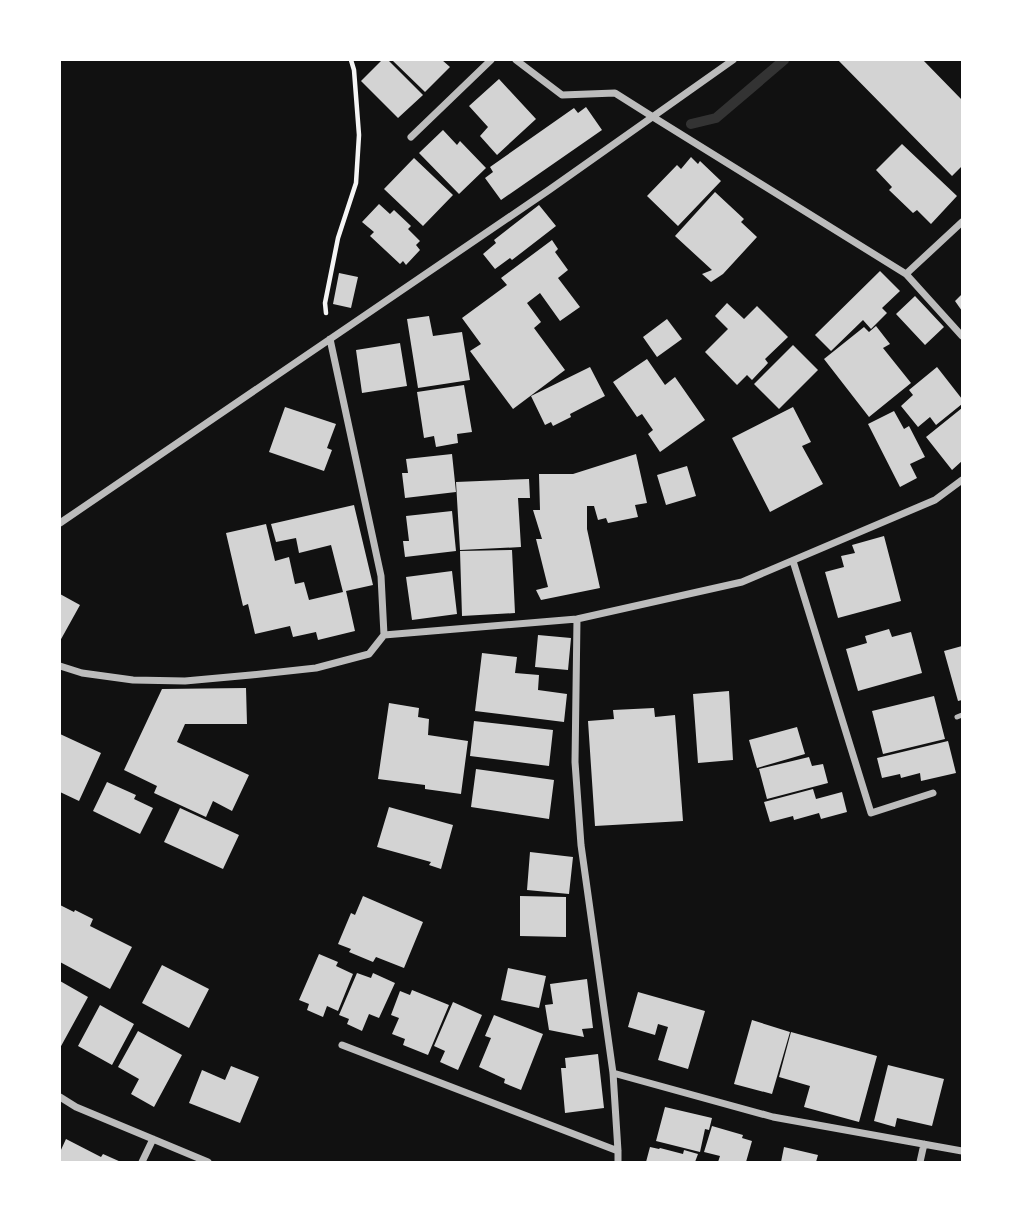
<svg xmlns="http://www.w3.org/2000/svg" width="1022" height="1222" font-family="'IBM Plex Sans',sans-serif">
  <rect width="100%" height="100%" fill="#111"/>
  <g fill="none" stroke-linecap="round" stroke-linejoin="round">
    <path stroke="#333" stroke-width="10" d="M691,124L716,118L784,60"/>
  </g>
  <path fill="#d3d3d3" d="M382,60H388L423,95L398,118L361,81Z
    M392,60H442L450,67L425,92Z
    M838,60H923L962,100V166L952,176Z
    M499,79L536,119L497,155L480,136L488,127L469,106Z
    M586,107L602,130L501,200L485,178L493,172L490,167L574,108L578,113Z
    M443,130L457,145L460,141L486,168L459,194L419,153Z
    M902,144L957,196L931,224L917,210L913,213L889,190L892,187L876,170Z
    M691,157L698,164L700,161L721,181L678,226L647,196L677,165L681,169Z
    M414,158L453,195L423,226L384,189Z
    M715,192L744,219L741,222L757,237L723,274L711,282L702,274L712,270L675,236Z
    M379,204L390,214L394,210L411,226L408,229L420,241L416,245L420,250L406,265L403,261L400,264L370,236L374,232L362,222Z
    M539,205L556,226L512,260L510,258L495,269L483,254L496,243L494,240Z
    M552,240L558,249L555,252L568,270L558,278L580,307L560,321L540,293L527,303L541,322L534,328L565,370L513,409L470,351L481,344L462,318L507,285L501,278Z
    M880,271L900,291L882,308L887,313L871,329L863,320L831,351L815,335Z
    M339,273L358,277L351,308L333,304Z
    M962,294V311L955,301Z
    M915,296L944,327L925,345L896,314Z
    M727,303L744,319L757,306L788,337L765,359L768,363L752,380L747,375L737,385L705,352L728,329L715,316Z
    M429,316L433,336L462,332L470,380L418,388L407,319Z
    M667,319L682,339L657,357L643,337Z
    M876,326L890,344L883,348L911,383L869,417L824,359L864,327L869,332Z
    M400,343L407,386L362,393L356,350Z
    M793,345L818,370L779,409L754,384Z
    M647,359L665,385L675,377L705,420L660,452L648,434L653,430L642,414L637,417L613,382Z
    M590,367L605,396L570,414L571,417L553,426L551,422L545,425L531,396Z
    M937,367L962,399V404L936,425L930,417L918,427L901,406L913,395L909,390Z
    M464,385L472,432L457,434L458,443L436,447L434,436L424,438L417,392Z
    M285,407L336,424L327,448L332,450L324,471L269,452Z
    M793,407L811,442L802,446L823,484L770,512L732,438Z
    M962,408V461L952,470L926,437Z
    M894,411L904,429L909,426L925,457L910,464L917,478L900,487L868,424Z
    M452,454L456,492L405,498L402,473H408L406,459Z
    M636,454L647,503L635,505L638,517L608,523L606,518L598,520L594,506H587V529L600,588L541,600L536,590L548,587L536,539H542L533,510H540L539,474H573Z
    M687,466L696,496L666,505L657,475Z
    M529,479L530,498H518L521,547L460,550L456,482Z
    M354,505L373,585L346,591L355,631L318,640L316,632L293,637L290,626L255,634L248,604L243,606L226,533L266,524L275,561L289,557L295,584L304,582L309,600L343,592L331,545L299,553L296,538L276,542L271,524Z
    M452,511L456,551L405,557L403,541H409L406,516Z
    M884,536L901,601L838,618L825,572L844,567L841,556L855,553L852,545Z
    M512,550L515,613L462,616L460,551Z
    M452,571L457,614L412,620L406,577Z
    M60,594L80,605L60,641Z
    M889,629L892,637L911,632L922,673L858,691L846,649L867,643L865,636Z
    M538,635L571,638L568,670L535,667Z
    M962,646V700L958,701L944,651Z
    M482,653L517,657L515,673L539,675L538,690L567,694L564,722L475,711Z
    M246,688L247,724H185L177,742L249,775L232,811L213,801L206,817L154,793L157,786L124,770L162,689Z
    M729,691L733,760L698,763L693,694Z
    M934,696L945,739L883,754L872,711Z
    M389,703L419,708L418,717L429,719L428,735L468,741L461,794L425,789V785L378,779Z
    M654,708L655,717L675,715L683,821L595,826L588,721L614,719L613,710Z
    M474,721L553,730L549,766L470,756Z
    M797,727L805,754L757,768L749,740Z
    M60,734L101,753L79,801L60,792Z
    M948,741L956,773L921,781L920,773L901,778L900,774L882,778L877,758Z
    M809,757L812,766L823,764L828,783L767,799L759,769Z
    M476,769L554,780L549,819L471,807Z
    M107,782L136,795L134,799L153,808L140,834L93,811Z
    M813,789L816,799L842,792L847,812L821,819L819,813L794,820L793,816L770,822L764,802Z
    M389,807L453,825L441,869L429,865L431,862L377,847Z
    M180,808L239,835L223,869L164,842Z
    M530,852L573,857L569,894L527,890Z
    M363,896L423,922L404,968L376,957L373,962L349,952L351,949L338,944L351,913L355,915Z
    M520,896L566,897V937L520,936Z
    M60,905L74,912L75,910L93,919L90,926L132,947L110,989L60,962Z
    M319,954L338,962L336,966L353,974L338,1011L327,1006L323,1017L307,1010L309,1004L299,1000Z
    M162,965L209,989L189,1028L142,1003Z
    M508,968L546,976L539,1008L501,1000Z
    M357,973L371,978L373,973L395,983L379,1018L369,1014L362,1031L347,1024L349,1019L339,1015Z
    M587,979L593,1028L582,1029L584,1037L549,1030L545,1005L553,1004L550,984Z
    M60,981L88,997L60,1048Z
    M412,990L449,1005L428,1055L403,1045L405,1039L392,1034L399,1018L391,1015L400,991L410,995Z
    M638,992L705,1011L688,1069L658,1060L668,1027L658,1024L655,1035L628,1027Z
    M453,1002L482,1015L458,1070L440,1062L445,1051L434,1046Z
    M100,1005L134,1024L112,1065L78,1046Z
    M494,1015L543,1034L521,1090L504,1083L505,1079L479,1067L491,1038L485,1036Z
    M752,1020L790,1032L772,1094L734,1084Z
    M138,1031L182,1055L154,1107L131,1094L139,1079L118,1067Z
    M791,1032L877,1056L859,1122L804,1107L810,1086L779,1077Z
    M598,1054L604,1108L565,1113L561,1068H566L565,1058Z
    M888,1065L944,1079L932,1126L897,1118L895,1127L874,1121Z
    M231,1066L259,1077L240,1123L189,1103L202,1070L225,1080Z
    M665,1107L712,1118L709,1130L705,1129L700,1152L656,1141Z
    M712,1126L743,1135L742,1138L752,1141L746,1162H718L720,1156L704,1152Z
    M66,1139L101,1157L103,1154L121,1162H60V1152Z
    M650,1147L659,1149L660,1148L683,1154L684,1150L698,1154L695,1162H646Z
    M784,1147L818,1155L816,1162H781Z"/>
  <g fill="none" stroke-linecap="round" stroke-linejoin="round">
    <path stroke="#f5f5f5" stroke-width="4.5" d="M326,313L325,303L338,238L356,183L359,135L354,70L351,60"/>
    <path stroke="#bcbcbc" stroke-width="5" d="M957,717L962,715"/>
    <path stroke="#bcbcbc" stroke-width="7" d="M516,60L562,95L615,93L653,117L906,274L962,336
      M411,137L491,60
      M906,274L962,222
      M330,339L381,576L384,635
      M60,523L549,190L733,60
      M793,561L871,813L933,793
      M577,619L575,762L581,845L613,1073L618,1151V1162
      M60,666L82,673L133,680L185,681L251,675L316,668L369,654L384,635L577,619L742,582L935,500L962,480
      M342,1045L618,1151
      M613,1073L773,1117L962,1151
      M60,1097L76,1107L208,1162
      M142,1162L153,1139
      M920,1162L924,1144"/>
  </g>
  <rect width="1022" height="1222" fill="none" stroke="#ffffff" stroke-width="122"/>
</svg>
